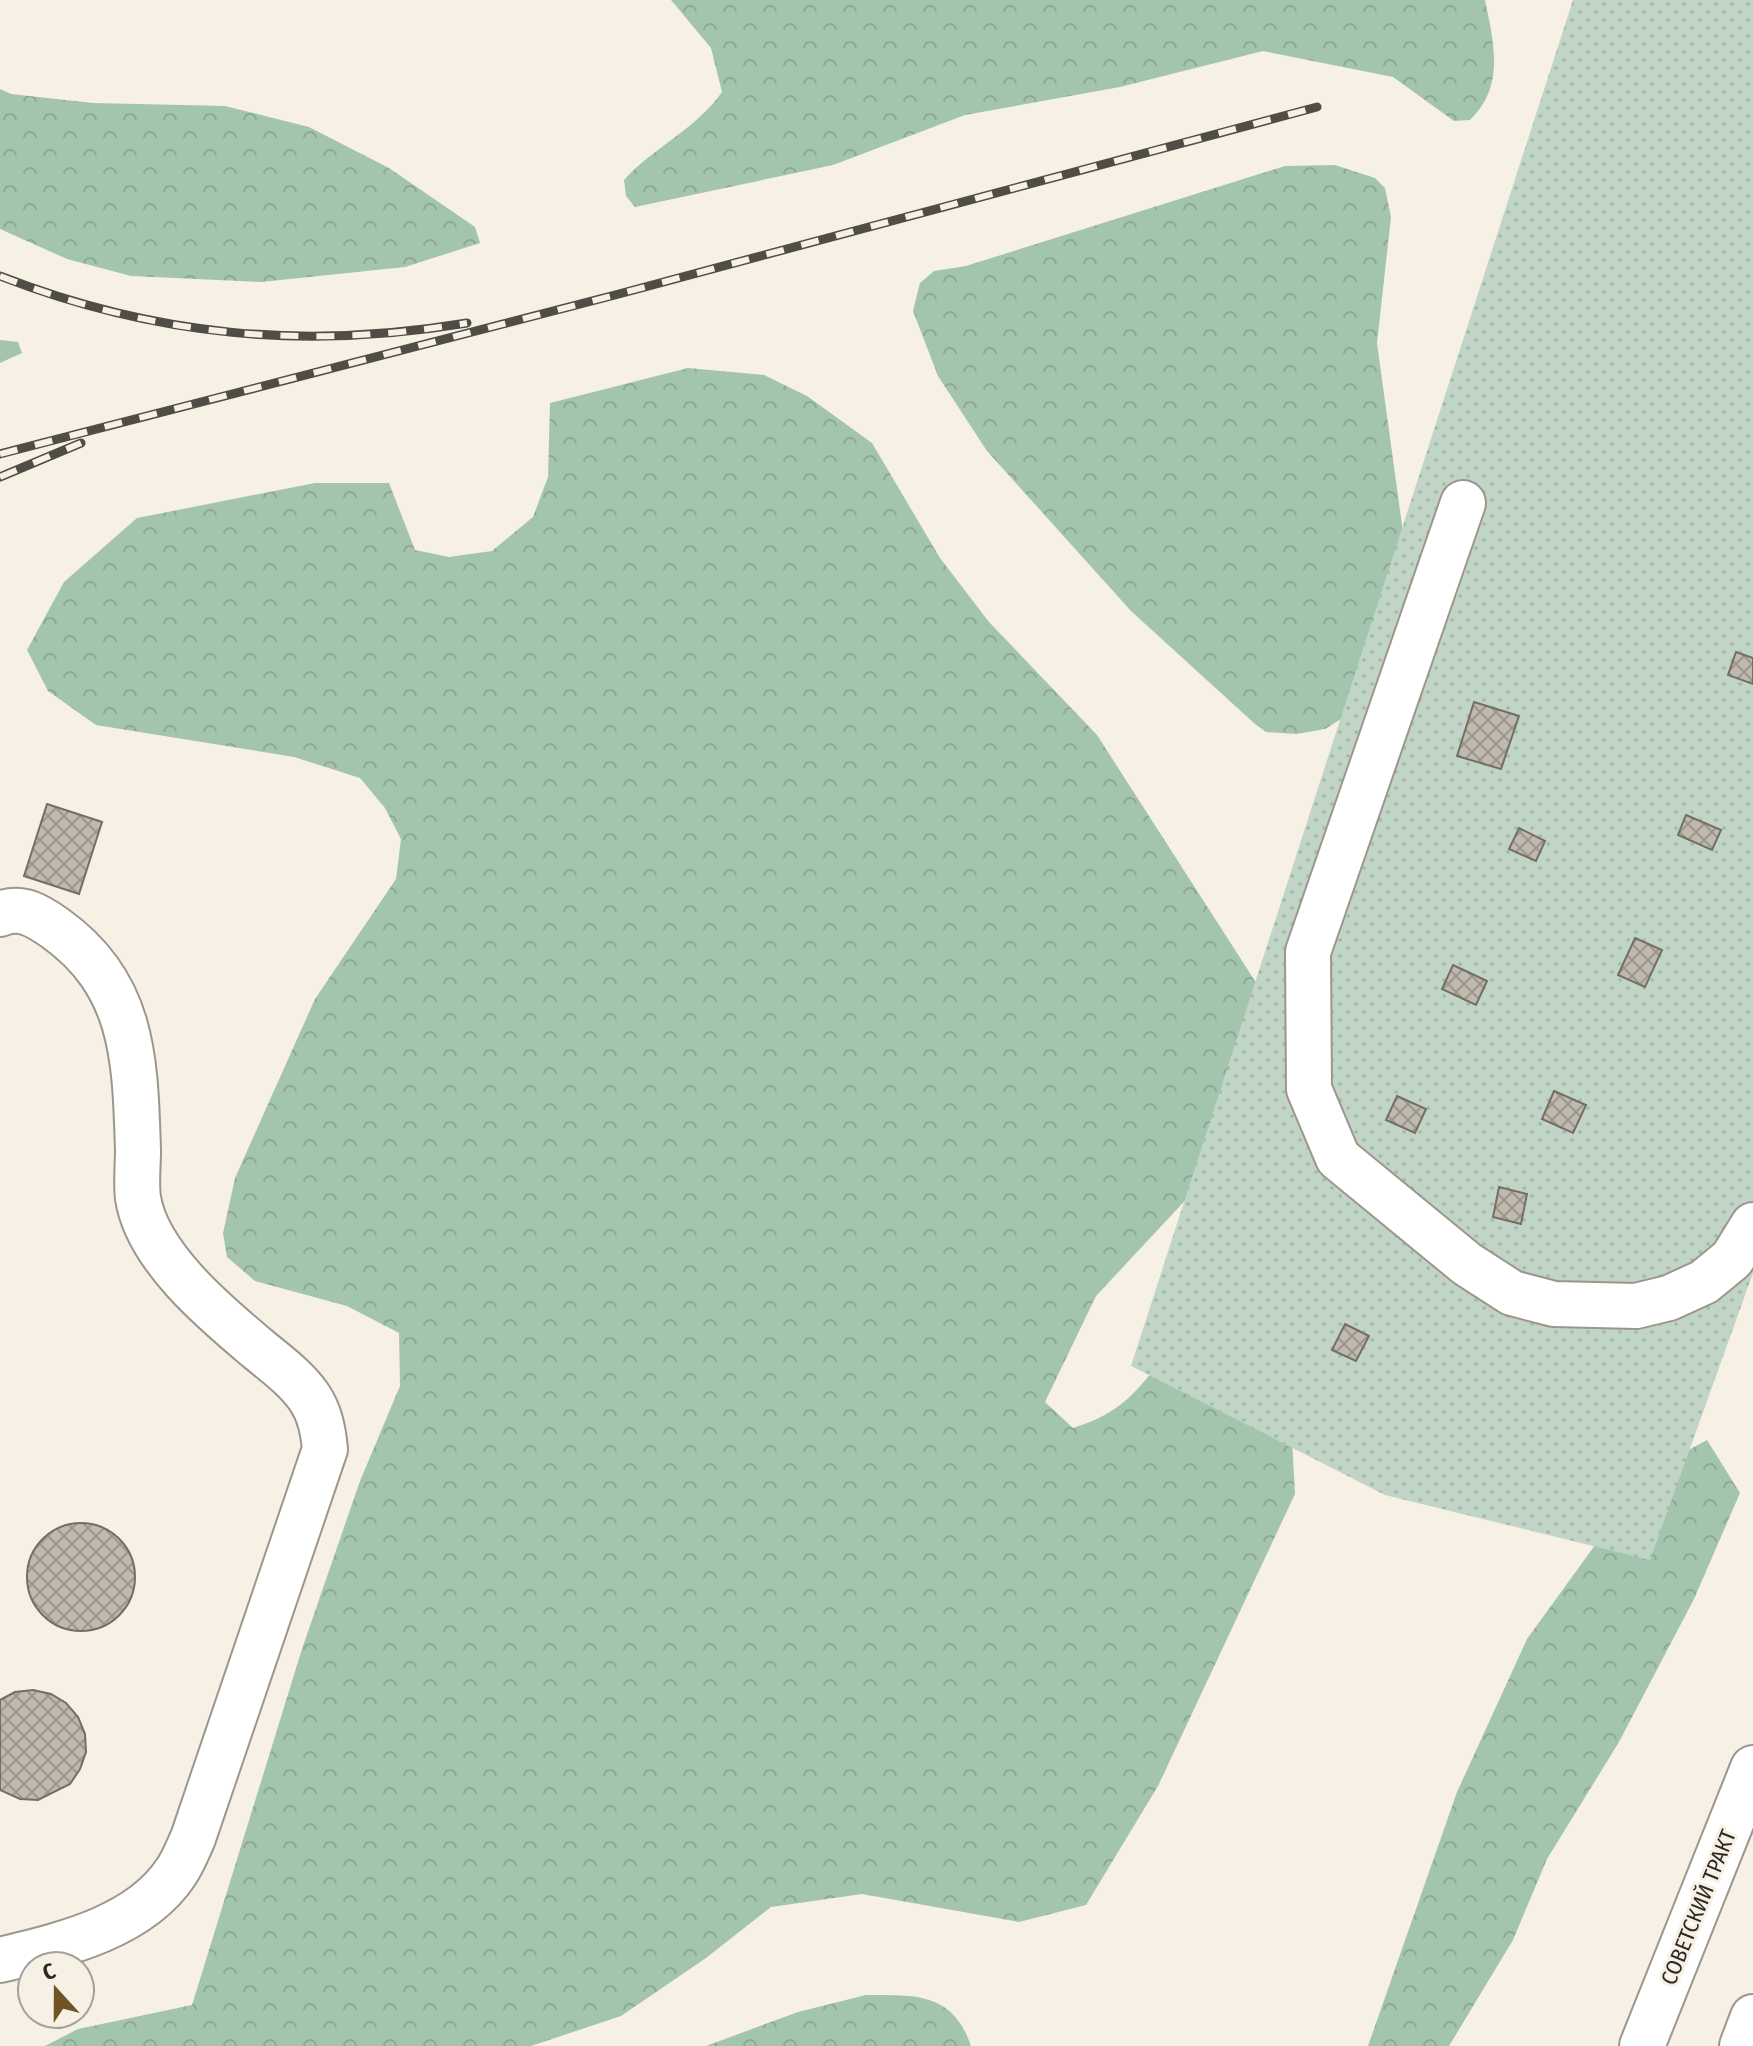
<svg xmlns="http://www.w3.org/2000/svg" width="1753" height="2046" font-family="'Fira Sans Condensed',sans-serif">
  <defs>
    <pattern id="forest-crowns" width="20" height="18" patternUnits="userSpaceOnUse" patternTransform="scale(2)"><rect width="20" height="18" fill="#a3c5ae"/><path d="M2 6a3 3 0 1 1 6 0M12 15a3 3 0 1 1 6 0" fill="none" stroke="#8da996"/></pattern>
    <pattern id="garden-dots" width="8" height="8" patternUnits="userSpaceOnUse" patternTransform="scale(2)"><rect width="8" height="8" fill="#c0d5c6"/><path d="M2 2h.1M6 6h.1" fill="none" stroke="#a5b7aa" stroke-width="1.8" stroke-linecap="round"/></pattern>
    <pattern id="building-cross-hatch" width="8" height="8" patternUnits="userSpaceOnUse" patternTransform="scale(2)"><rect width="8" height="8" fill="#c0b9ae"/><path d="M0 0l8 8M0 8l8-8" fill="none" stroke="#9c978d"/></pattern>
  </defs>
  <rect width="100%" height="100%" fill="#f7f0e4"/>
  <path fill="url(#forest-crowns)" d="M671,0H1485C1494,43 1505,87 1470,120L1454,121L1393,77L1263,51L1120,87L965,115L833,165L635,207L626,196L624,180C654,147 696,129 722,92L711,48Z
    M0,89L11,94L93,103L225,106L309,127L389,168L475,227L480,243L405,267L261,282L131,276L67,259L0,229Z
    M1335,165L1375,178L1385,188L1391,217L1377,343L1405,547L1349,714L1325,729L1297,734L1266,732L1255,724L1131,611L987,451L938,376L913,311L920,283L934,271L966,266L1285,166Z
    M0,340L18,342L22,353L0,363Z
    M688,368L764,375L807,396L872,443L940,558L989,622L1097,735L1273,1009L1208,1176L1096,1296L1045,1402L1073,1428C1122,1413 1137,1391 1167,1353L1291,1423L1295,1494L1158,1786L1086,1905L1019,1922L862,1894L771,1907L706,1958L621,2016L531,2046H45L78,2029L192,2005L302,1649L360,1481L400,1386L399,1333L347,1306L255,1281L227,1257L223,1233L235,1178L315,999L396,879L401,839L385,808L360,778L294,757L96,725L48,691L27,650L64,582L137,518L315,483H389L415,550L449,557L492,551L533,517L548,477L550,403Z
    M1707,1440L1740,1493L1694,1599L1619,1742L1547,1859L1513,1940L1449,2046H1368L1457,1792L1527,1639L1648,1472Z
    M866,1995C915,1995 953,1992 971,2046H706L798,2012Z"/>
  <path fill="url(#garden-dots)" d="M1573,0H1753V1273L1650,1560L1385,1495L1131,1366Z"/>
  <path fill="url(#building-cross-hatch)" stroke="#746e64" stroke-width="2" d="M1736,652L1753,658V684L1728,675Z
    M1474,702L1519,716L1501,769L1457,756Z
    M47,804L102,822L79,894L24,876Z
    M1686,815L1721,830L1712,850L1678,835Z
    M1519,828L1545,841L1536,861L1509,849Z
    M1635,938L1662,950L1645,987L1618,975Z
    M1453,965L1487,981L1476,1005L1442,989Z
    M1554,1091L1586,1105L1573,1133L1542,1119Z
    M1397,1096L1426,1109L1415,1133L1386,1120Z
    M1499,1187L1527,1194L1521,1224L1493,1217Z
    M1345,1324L1369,1336L1356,1361L1332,1350Z
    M27 1577a54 54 0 1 1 108 0a54 54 0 1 1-108 0Z
    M27 1577a54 54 0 1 1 108 0a54 54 0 1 1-108 0Z
    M33,1690L51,1694L66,1703L78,1717L85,1734L86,1752L80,1769L70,1784L38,1800L20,1799L0,1790V1700L15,1692Z
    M33,1690L51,1694L66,1703L78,1717L85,1734L86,1752L80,1769L70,1784L38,1800L20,1799L0,1790V1700L15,1692Z"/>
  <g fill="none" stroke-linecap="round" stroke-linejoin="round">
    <g stroke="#9c968b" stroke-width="48">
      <path id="minor" d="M1463,503L1308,952L1309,1089L1338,1158L1467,1264L1512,1293L1554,1304L1636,1306L1669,1298L1704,1282L1732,1259L1753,1225
        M0,914C21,905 38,916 55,928C135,985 135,1061 138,1150C138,1165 136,1183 138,1198C147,1256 214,1312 257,1348C275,1363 296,1378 309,1397C320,1413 323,1430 325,1449L193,1838C188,1849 183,1862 176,1872C139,1928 61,1945 0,1960"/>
    </g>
    <g stroke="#9c968b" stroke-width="48">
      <path id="highway" d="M1642,2046L1753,1768
        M1742,2046L1753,2017"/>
    </g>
    <use href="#minor" stroke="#fff" stroke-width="44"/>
    <use href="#highway" stroke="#fff" stroke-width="44"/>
    <g stroke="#504d47" stroke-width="9">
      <path id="rail" d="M0,276C154,336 304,350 467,323
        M0,454L615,295L1317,107
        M0,477L81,443"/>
    </g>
    <use href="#rail" stroke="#f7f0e4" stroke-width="6" stroke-dasharray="18" stroke-linecap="butt"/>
  </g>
  <g text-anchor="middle" stroke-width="6" stroke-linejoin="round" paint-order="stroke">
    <g font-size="22" fill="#2d2a26" stroke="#f7f0e4">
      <text transform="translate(1698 1907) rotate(-68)" y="8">СОВЕТСКИЙ ТРАКТ</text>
    </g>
  </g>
  <g transform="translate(56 1990) rotate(339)"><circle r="38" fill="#f7f0e4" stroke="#a6a198" stroke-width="2"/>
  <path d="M0-6L14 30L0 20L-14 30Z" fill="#705326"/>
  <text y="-12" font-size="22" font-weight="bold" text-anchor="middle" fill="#2d2a26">С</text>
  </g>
</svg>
